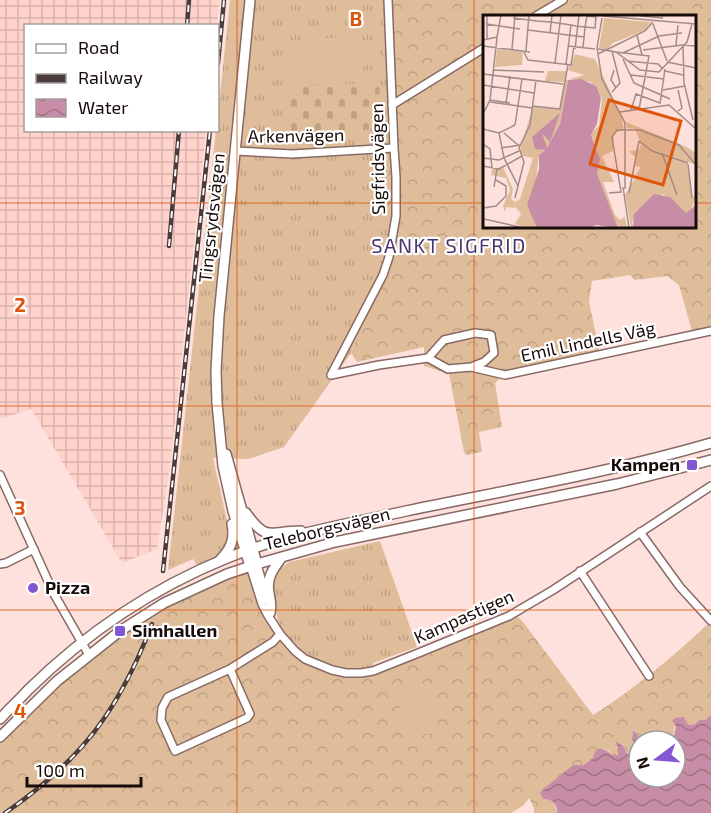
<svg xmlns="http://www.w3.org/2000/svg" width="711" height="813" font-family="'Exo 2',sans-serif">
  <defs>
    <pattern id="industrial-grid" width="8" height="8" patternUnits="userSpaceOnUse" patternTransform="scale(1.5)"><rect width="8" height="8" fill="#ffd3cc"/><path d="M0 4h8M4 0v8" fill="none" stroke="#dab4ae"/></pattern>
    <pattern id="grass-tufts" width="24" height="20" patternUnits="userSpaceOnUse" patternTransform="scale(1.5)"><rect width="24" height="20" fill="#e0bd9a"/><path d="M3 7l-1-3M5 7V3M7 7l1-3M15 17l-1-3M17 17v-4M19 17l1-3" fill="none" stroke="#bfa183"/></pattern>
    <pattern id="forest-crowns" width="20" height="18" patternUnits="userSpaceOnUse" patternTransform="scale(1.5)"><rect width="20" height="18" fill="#e0bd9a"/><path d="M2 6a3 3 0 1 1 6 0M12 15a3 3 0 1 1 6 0" fill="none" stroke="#bfa183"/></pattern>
    <pattern id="cemetery-stones" width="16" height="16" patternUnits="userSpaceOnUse" patternTransform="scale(1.5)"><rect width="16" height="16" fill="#e0bd9a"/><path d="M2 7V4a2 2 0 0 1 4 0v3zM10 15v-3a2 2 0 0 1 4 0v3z" fill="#bfa183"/></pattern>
    <pattern id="water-waves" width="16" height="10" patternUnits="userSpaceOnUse" patternTransform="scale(1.5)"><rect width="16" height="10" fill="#c78da6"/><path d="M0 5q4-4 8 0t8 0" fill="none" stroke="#a17285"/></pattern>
  </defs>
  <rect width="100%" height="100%" fill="#fee1dc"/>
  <path fill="url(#industrial-grid)" d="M0,0H220L217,25L26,26V130L206,131L170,467L157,549L122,563L31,409L0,419Z"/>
  <path fill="url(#grass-tufts)" d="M230,0H388L396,177L389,257L369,301L351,353L284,447L248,459L213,458L229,530L230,546L225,554L198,567L193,559L168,570L216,131L218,130V114Z
    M380,541L417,647L373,663V667L346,670L330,668L300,650L287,637L278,621L272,591V581L277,571L289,562Z"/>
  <path fill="url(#forest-crowns)" fill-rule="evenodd" d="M388,0H711V327L692,331L679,285L667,276L635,280L630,275L592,281L589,302L600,353L505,373L495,383L502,427L479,432L482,452L466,455L464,452L449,374L424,366V347L357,362L351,353L369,301L383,275L396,216ZM484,16H694V226H484Z
    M257,564L270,613L287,643L318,665L361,673L514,613L523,622L593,715C636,688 674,656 711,621V715L705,720H699L695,724L690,725L686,723L682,718H675C673,725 677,732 670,738L671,741H660L657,736L655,741L643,740L633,730L632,739L635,745V751L628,754L623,746L615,742L618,748L619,755L618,756L611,755L610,752L605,749L595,752L594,758L556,780L540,792C548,799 557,802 557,813H534V808L529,798L524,805L511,813H0V737L57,681L164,603Z"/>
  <path fill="url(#cemetery-stones)" d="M379,82L381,128L290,134L287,88Z"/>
  <path fill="#e0bd9a" d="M361,36L364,81L290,86L286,41Z
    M429,683L435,733L403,737L398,686Z"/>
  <path fill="url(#water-waves)" d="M711,715V813H557C558,804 551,798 543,799L540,792L573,765H583L593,758L595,751L596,752L598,749C603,748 609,752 612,755L615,754L618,756V748L615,741L623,746L627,753L629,754L635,751V745L632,739L633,730L642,739L655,741L657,736L660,739V741H639V777H675V741H671L670,738L674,735L676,727L672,720L675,718L684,717L686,723L690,725L695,724L699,720H705Z"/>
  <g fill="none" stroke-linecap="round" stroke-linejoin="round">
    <g stroke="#886964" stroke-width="10">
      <path id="street" d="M536,16L563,0
        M392,105L484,48
        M235,151L292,154L394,148
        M428,358L444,340L475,333L491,335L494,353L484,362L471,367
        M331,375L379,365L428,358L448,369L471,367L505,375L711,331
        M331,375L383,275L389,257L396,216V177L394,148L388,0
        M0,475L54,594L89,655
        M640,532L680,587L711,621
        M0,564L6,563L34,549
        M257,564L267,600
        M250,566L262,604L267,614L280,634L295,651L305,659L332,670L346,673H361L373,671L416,654L509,616L553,590L711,486
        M580,571L649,676
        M230,669L168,697L162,708L161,720L175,751L247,718L250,714L230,669L273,642L280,634"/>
    </g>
    <g stroke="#886964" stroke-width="12">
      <path id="secondary" d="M226,454L257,564
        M246,513C267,543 270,531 301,531
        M220,560C231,549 235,539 232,524
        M250,566L233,511L223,466L217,403L216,371L219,316L250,0
        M270,613C272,605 270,600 269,593C266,578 273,569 282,557
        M0,719C9,709 19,700 28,690C85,634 153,588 227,558C284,535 346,524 406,511C508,490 611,472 711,443
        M0,737L57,681L120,631L164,603L227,574L257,564L335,542L617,484L711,460"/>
    </g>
    <use href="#street" stroke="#fff" stroke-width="7"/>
    <use href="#secondary" stroke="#fff" stroke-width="9"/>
    <g stroke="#4b3b3a" stroke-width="4.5">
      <path id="rail" d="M187,26L189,0
        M218,63L224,0
        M169,246L179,130
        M163,571L210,130
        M5,813C82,760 119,710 152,624"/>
    </g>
    <use href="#rail" stroke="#fff" stroke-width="2" stroke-dasharray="7" stroke-linecap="butt"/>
  </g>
  <path fill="none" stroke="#de550c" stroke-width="1.5" stroke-opacity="0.55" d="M237,0V813M474,0V813M0,203H484M694,203H711M0,406H711M0,610H711"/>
  <g fill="#8258d2" stroke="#fff" stroke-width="2">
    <rect x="686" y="459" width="12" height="12" rx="3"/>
    <circle cx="33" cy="588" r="6"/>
    <rect x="114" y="625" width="12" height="12" rx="3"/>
  </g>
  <g text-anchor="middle" stroke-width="4.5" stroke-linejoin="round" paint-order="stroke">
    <g font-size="18" fill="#180c0b" stroke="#fff">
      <text transform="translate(296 136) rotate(-1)" y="6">Arkenvägen</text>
      <text transform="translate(378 159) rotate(-91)" y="6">Sigfridsvägen</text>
      <text transform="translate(212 218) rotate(-84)" y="6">Tingsrydsvägen</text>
      <text transform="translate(588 342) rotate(-12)" y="6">Emil Lindells Väg</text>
      <text transform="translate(327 529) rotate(-14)" y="6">Teleborgsvägen</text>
      <text transform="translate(464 617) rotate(-24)" y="6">Kampastigen</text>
    </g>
    <g font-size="18" font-weight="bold" fill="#180c0b" stroke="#fff" text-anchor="start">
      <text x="680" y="471" text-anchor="end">Kampen</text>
      <text x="45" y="594">Pizza</text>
      <text x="132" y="637">Simhallen</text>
    </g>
    <g font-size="20" letter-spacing="1.5" fill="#473470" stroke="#fff">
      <text x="449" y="253">SANKT SIGFRID</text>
    </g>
  </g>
  <g transform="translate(483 15)">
    <rect width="213" height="213" fill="#fee1dc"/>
    <path d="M121,3L168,7L163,15L130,28L124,35L116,33ZM143,107L204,132L213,138V150L158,129L152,114L144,113ZM20,152L30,174L28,184L32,187L37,183L31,190L33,193L23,192L22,197L20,191L27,175L23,163L8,160L9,154Z" fill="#e0bd9a"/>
    <path d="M92,39L112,44L138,100L141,115L131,118L130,136L119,141L131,167H120L132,200L137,205L142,202L144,213L134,211L120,181L114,159L115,138L108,119L116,110L119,83L108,67L87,64L101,60L85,55ZM65,56H84L82,64L85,65L77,109L67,129L56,140L52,171L44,190L57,213H43L32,209L38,199L31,190L37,184L50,143L40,141L37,135L50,91L76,94L81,67L62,66ZM158,129L204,146L209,182L213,181L207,198H201L180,179L153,197L149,208L151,213H148L142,180L158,152L151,151L152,142L146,136L156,135Z" fill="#e0bd9a"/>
    <path d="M14,34L40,37L39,50L12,52Z" fill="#e0bd9a"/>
    <path d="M120 12a8 8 0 1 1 16 0a8 8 0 1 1-16 0Z" fill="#e0bd9a"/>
    <path d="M98,64L113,71L118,83L114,109L108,120L117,144L114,159L135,213L113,210L106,213H54L44,190L56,154V140L62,135L52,134L49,122L77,98L67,127L59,118L64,133L77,109L85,65ZM171,179L187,182L203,198L213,190V213L150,212L151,199Z" fill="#c78da6"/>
    <path fill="none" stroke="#a28c88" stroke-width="1.5" d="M4,0V24M120,1L213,9M158,1L180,3M30,3L54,6L68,7L88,10L93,11L102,12L112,13L113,2L104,1L102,12L101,23L100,32M3,9L37,14M170,9L184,46M45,15L101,22M67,18L69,0M154,20L159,40M0,25L14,22L18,0M193,30L195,10M0,31L47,37M85,31L112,34M114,33L119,64L142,108V174M114,33L119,3M29,34L32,0M92,34L96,0M115,34L133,37L157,55L176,57L204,27L209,9M160,35L199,30M43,36L46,0M129,36L137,68L129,77M41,37L45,45L88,50L91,31M133,37L166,41L156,94M140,38L176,21L199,18M115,39L162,16L170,7M140,44L151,68L187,84M144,46L175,49L180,54M184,47L213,53M72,48L78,0M83,49L88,10M11,55L61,57M131,55L128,65L133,73M182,56L200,60M0,59L80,69M148,60L181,64M0,70L51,78M180,75L202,71M7,85L27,88M7,87L49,93M23,88L27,61M177,89L182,54M49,91L77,94L85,50M148,95L153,79L177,88M195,96L199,93L195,75M137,97L186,90L213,114M0,99L7,85L14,23M210,105L201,68L200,30L213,31M32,110L39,64M0,114L16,118L32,110M16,118L21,143L35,171M21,118L35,130M156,126L169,136L205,148M0,129L7,134L9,153M18,133L37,130M179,138L194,180M0,143L16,145L36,136M205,149L209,183M0,151L16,154L39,141M11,172L14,154M140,172L146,213M126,178L138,177L129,122L134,115H157L196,130L213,150M146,178L156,126M32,183L41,147L36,133L47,110L53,65M0,193L13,191L23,181V171L13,165M1,204L41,213"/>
    <path fill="#de550c" fill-opacity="0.15" stroke="#de550c" stroke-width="3" d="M126,85L198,106L180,170L107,149Z"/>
    <rect width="213" height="213" fill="none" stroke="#180c0b" stroke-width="3"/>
  </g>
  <g font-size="20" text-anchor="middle" font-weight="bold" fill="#de550c" stroke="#fff" stroke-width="4.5" stroke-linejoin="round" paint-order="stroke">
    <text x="356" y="26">B</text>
    <text x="20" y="312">2</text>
    <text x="20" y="515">3</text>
    <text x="20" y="718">4</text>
  </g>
  <rect x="24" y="24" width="195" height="108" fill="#ffffff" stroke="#a39e9d" stroke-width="1.5"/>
  <rect x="36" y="44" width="30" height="9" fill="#ffffff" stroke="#a39e9d" stroke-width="1.5"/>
  <text x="78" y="54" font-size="18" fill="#180c0b">Road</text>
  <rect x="36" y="74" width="30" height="9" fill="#4b3b3a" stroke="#a39e9d" stroke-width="1.5"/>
  <text x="78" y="84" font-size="18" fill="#180c0b">Railway</text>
  <rect x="36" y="99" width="30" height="18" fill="url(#water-waves)" stroke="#a39e9d" stroke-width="1.5"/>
  <text x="78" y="114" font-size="18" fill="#180c0b">Water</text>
  <g transform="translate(657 759) rotate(254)"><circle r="28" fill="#ffffff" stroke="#a39e9d" stroke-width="1.5"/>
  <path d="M0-4.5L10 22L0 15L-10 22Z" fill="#8258d2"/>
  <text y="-9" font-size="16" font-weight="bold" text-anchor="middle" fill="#180c0b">N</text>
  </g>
  <path d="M27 777v9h114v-9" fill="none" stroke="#180c0b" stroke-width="3"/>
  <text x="36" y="777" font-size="18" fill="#180c0b" stroke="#ffffff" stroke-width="4.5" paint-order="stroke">100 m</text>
</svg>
